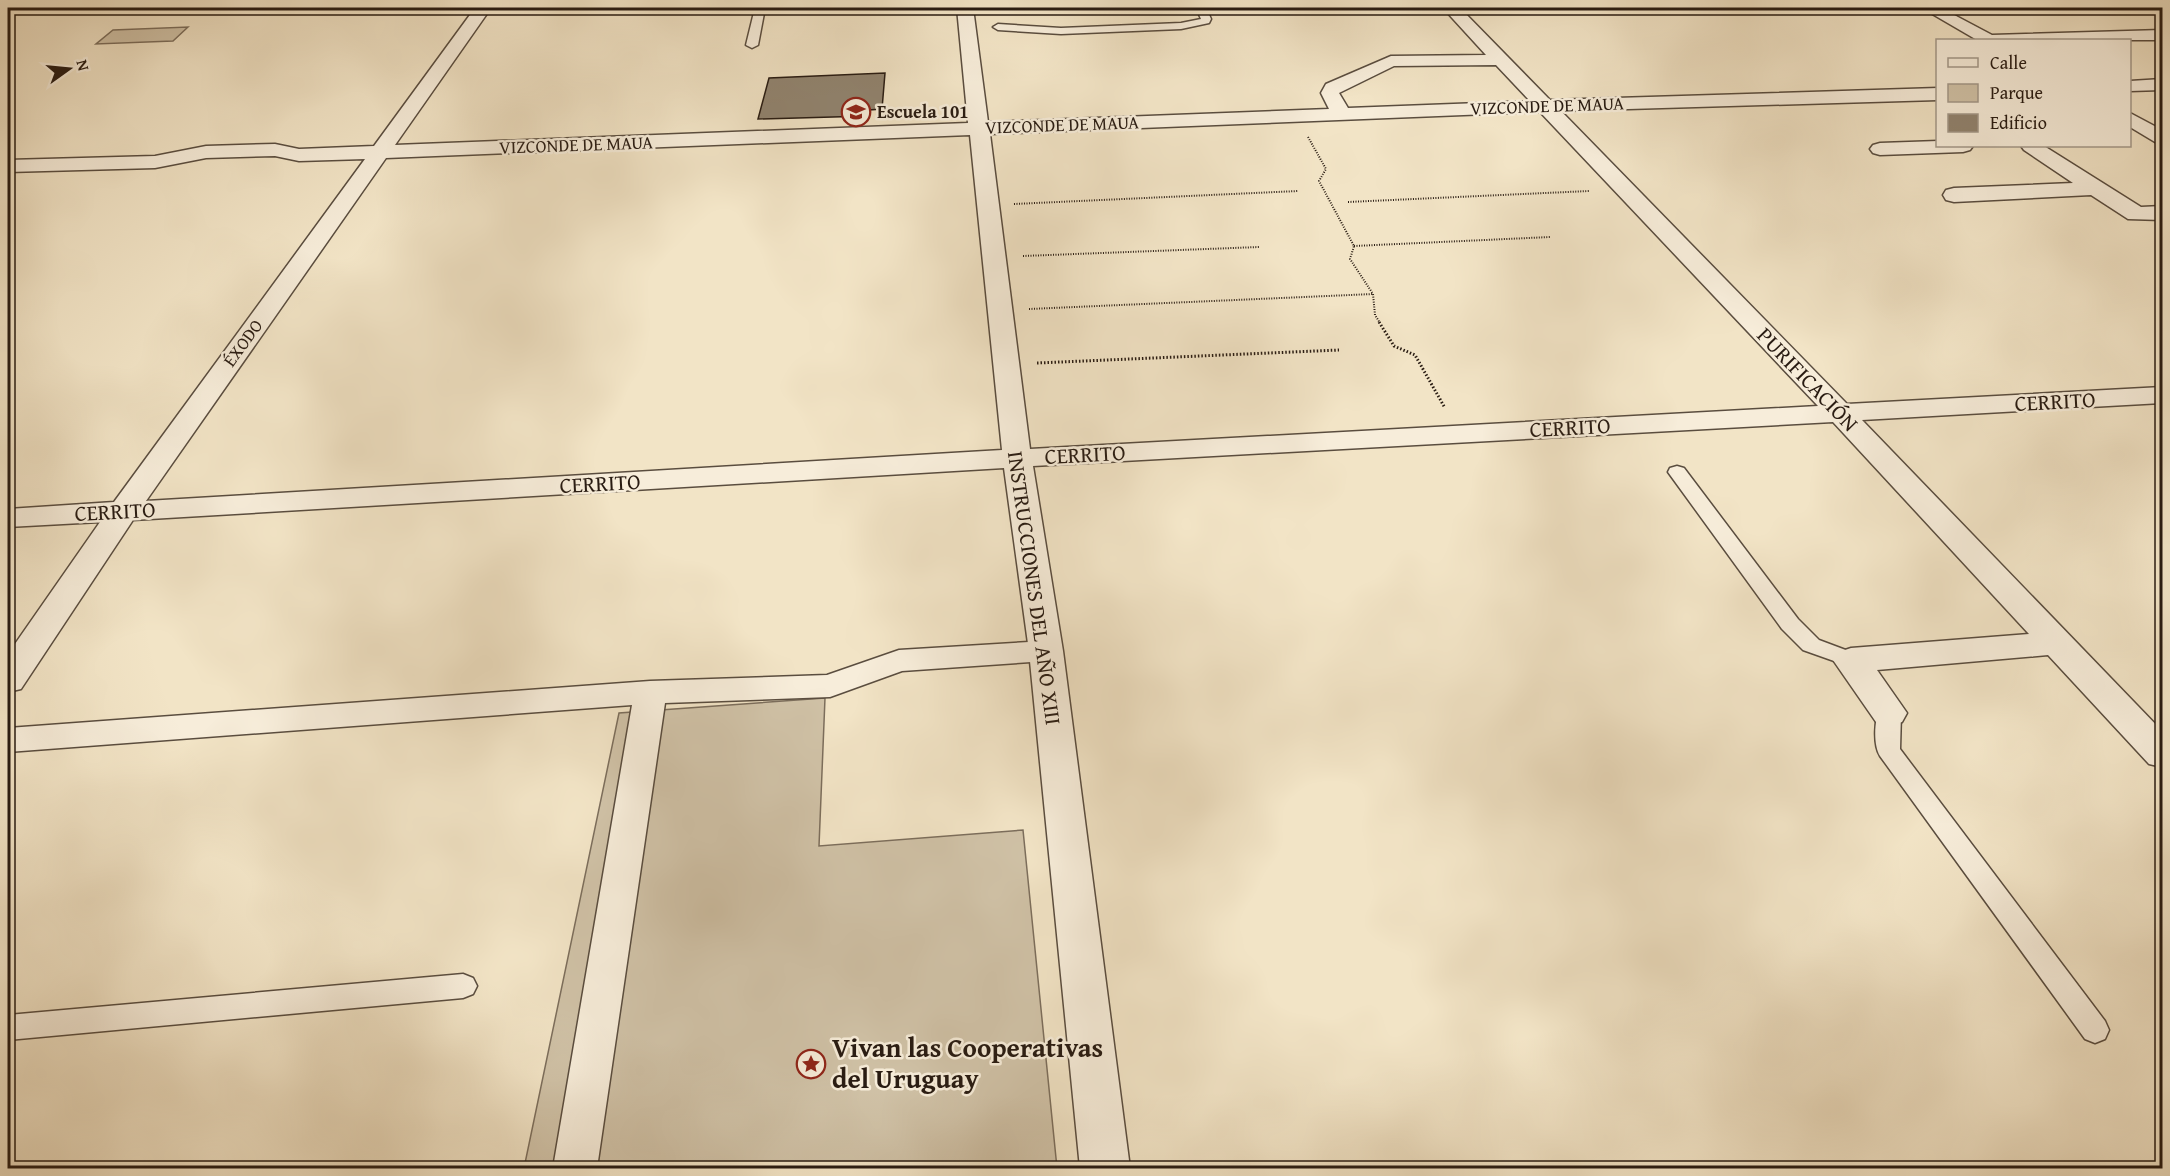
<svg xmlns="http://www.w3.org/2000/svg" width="2170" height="1176" font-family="'Gentium Book Plus',serif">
  <rect width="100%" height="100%" fill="#f2e4c6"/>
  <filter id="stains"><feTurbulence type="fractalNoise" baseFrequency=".00333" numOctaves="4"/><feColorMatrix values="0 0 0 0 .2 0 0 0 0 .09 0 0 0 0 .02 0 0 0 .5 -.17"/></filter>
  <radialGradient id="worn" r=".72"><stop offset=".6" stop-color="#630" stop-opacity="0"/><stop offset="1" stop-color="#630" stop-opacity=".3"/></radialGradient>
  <path fill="#d0c2a7" stroke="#7c6e5c" stroke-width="1.5" d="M188,27L173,41L96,44L113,30Z
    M825,698L819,846L1023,830L1057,1168H524L619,713Z"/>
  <path fill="#918470" stroke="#281b12" stroke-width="1.5" d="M885,73L882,109L869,110L868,116L758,119L769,78Z"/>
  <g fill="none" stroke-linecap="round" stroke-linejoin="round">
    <g stroke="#5a4d3f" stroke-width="3">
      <path id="service" d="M755,8H765L758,45L752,48L746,45Z
        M1196,8H1206L1211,19L1209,23L1181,29L1061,34L998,30L993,27L998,24L1061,28L1181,23L1201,19Z
        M1677,466L1684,468L1798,619L1819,640L1859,655L1862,660L1859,665L1851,667L1803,650L1782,629L1668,472L1670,468Z
        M1889,705L1897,707L1901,713L1900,749L2105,1021L2109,1030L2105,1039L2095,1043L2085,1039L1880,756C1873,745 1874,718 1881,707Z
        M463,974L473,978L477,986L473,994L463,998L8,1040V1015Z"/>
    </g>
    <g stroke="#5a4d3f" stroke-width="3">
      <path id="pedestrian" d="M1046,641L1057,644L1062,651L1057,658L1046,661L902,671L830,697L665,703L597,1168H553L632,705L8,752V728L650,681L827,675L899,650Z"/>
    </g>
    <g stroke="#5a4d3f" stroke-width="3">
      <path id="minor" d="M475,8H491L395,145L968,123L957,8H973L988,122L1329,109L1321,93L1326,84L1391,56L1486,55L1443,8H1460L1550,100L1938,88V100L1561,111L1847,404L2162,387V403L1862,420L2162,731V767L2149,764L2048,655L1877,670L1907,713L1902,722L1889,726L1876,722L1833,660L1839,652L1851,648L2029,634L1833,422L1033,466L1063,651L1130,1168H1080L1029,651L1004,468L133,520L21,689L8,692V654L100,522L8,527V509L114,502L365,159L299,161L275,156L206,158L155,168L8,172V160L155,156L206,146L275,144L299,149L374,146ZM1496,65L1530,101L1348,108L1339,93L1394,66ZM1540,112L1818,406L1030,449L990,134ZM970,135L1002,450L146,501L386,158Z
        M1922,8H1941L1992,35L2162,30V40H1977Z
        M2162,79V90L2130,91V81Z
        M2130,113L2162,130V144L2155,142L2130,127Z
        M1938,141V146H1973L1970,150L1963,152L1880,155L1873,153L1870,149L1873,145L1880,143Z
        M2021,146H2044L2141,207L2162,206V220L2128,219L2091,195L1954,202L1946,200L1943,195L1946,190L1954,188L2073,183L2024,150Z"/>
    </g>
    <path stroke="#281b12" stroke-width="2" stroke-dasharray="1 1.5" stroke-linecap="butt" d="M1308,137L1326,169L1319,181L1354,246L1350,259L1373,294L1375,315L1380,323
      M1348,202L1589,191
      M1014,204L1298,191
      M1354,246L1550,237
      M1023,256L1259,247
      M1029,309L1373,294"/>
    <path stroke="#281b12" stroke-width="3" stroke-dasharray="1.5 2" stroke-linecap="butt" d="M1379,322L1394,346L1415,355L1445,408
      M1037,363L1339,350"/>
    <use href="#service" fill="#f7edda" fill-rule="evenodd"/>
    <use href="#pedestrian" fill="#f7edda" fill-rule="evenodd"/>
    <use href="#minor" fill="#f7edda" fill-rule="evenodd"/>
  </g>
  <defs>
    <g id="school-ring" transform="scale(1.5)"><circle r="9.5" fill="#f7edda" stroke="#8f2418" stroke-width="1.5"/><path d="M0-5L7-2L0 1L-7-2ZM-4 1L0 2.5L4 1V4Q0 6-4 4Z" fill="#8f2418"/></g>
    <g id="sight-ring" transform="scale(1.5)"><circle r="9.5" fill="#f7edda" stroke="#8f2418" stroke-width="1.5"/><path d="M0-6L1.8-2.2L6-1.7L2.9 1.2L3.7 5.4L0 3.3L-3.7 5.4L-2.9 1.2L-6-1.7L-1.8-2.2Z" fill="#8f2418"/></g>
  </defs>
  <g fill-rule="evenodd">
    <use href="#school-ring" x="856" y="112"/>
    <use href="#sight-ring" x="811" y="1064"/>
  </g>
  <g text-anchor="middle" stroke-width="5" stroke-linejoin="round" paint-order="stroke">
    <g font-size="18" fill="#281b12" stroke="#f7edda">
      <text transform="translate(1547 106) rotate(-2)" y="6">VIZCONDE DE MAUA</text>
      <text transform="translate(1062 125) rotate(-2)" y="6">VIZCONDE DE MAUA</text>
      <text transform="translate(576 145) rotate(-2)" y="6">VIZCONDE DE MAUA</text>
      <text transform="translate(243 343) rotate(-54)" y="6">ÉXODO</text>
    </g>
    <g font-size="18" font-weight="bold" fill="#281b12" stroke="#f7edda" text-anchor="start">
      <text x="877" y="118">Escuela 101</text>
    </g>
    <g font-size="22" fill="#281b12" stroke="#f7edda">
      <text transform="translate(1808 379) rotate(46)" y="8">PURIFICACIÓN</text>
      <text transform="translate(2055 401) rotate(-3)" y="8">CERRITO</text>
      <text transform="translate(1570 427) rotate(-3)" y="8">CERRITO</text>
      <text transform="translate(1085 454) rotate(-3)" y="8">CERRITO</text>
      <text transform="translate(600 483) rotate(-3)" y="8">CERRITO</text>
      <text transform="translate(115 511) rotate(-3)" y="8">CERRITO</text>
      <text transform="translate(1035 588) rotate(82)" y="8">INSTRUCCIONES DEL AÑO XIII</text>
    </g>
    <g font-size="27" font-weight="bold" fill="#281b12" stroke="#f7edda" text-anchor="start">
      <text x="832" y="1057">Vivan las Cooperativas<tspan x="832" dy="31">del Uruguay</tspan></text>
    </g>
  </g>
  <rect width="2170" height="1176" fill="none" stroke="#f2e4c6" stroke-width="30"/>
  <rect x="9" y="9" width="2152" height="1158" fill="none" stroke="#281b12" stroke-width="3"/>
  <rect x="15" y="15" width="2140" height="1146" fill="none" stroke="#281b12" stroke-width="1.5"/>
  <rect x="1936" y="39" width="195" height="108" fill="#f7edda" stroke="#a4998a" stroke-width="1.5"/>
  <rect x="1948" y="58" width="30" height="9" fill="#f7edda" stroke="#a4998a" stroke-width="1.5"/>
  <text x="1990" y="69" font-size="18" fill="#281b12">Calle</text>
  <rect x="1948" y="84" width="30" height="18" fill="#d0c2a7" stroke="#a4998a" stroke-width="1.5"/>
  <text x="1990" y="99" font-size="18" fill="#281b12">Parque</text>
  <rect x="1948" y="114" width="30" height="18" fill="#918470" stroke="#a4998a" stroke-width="1.5"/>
  <text x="1990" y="129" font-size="18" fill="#281b12">Edificio</text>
  <g transform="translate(69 69) rotate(75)" stroke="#f7edda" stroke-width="4.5" paint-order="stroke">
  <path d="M0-4.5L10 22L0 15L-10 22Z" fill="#281b12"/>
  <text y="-9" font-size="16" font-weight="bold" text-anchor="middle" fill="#281b12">N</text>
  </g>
  <rect width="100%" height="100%" filter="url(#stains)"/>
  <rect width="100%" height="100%" fill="url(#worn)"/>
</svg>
